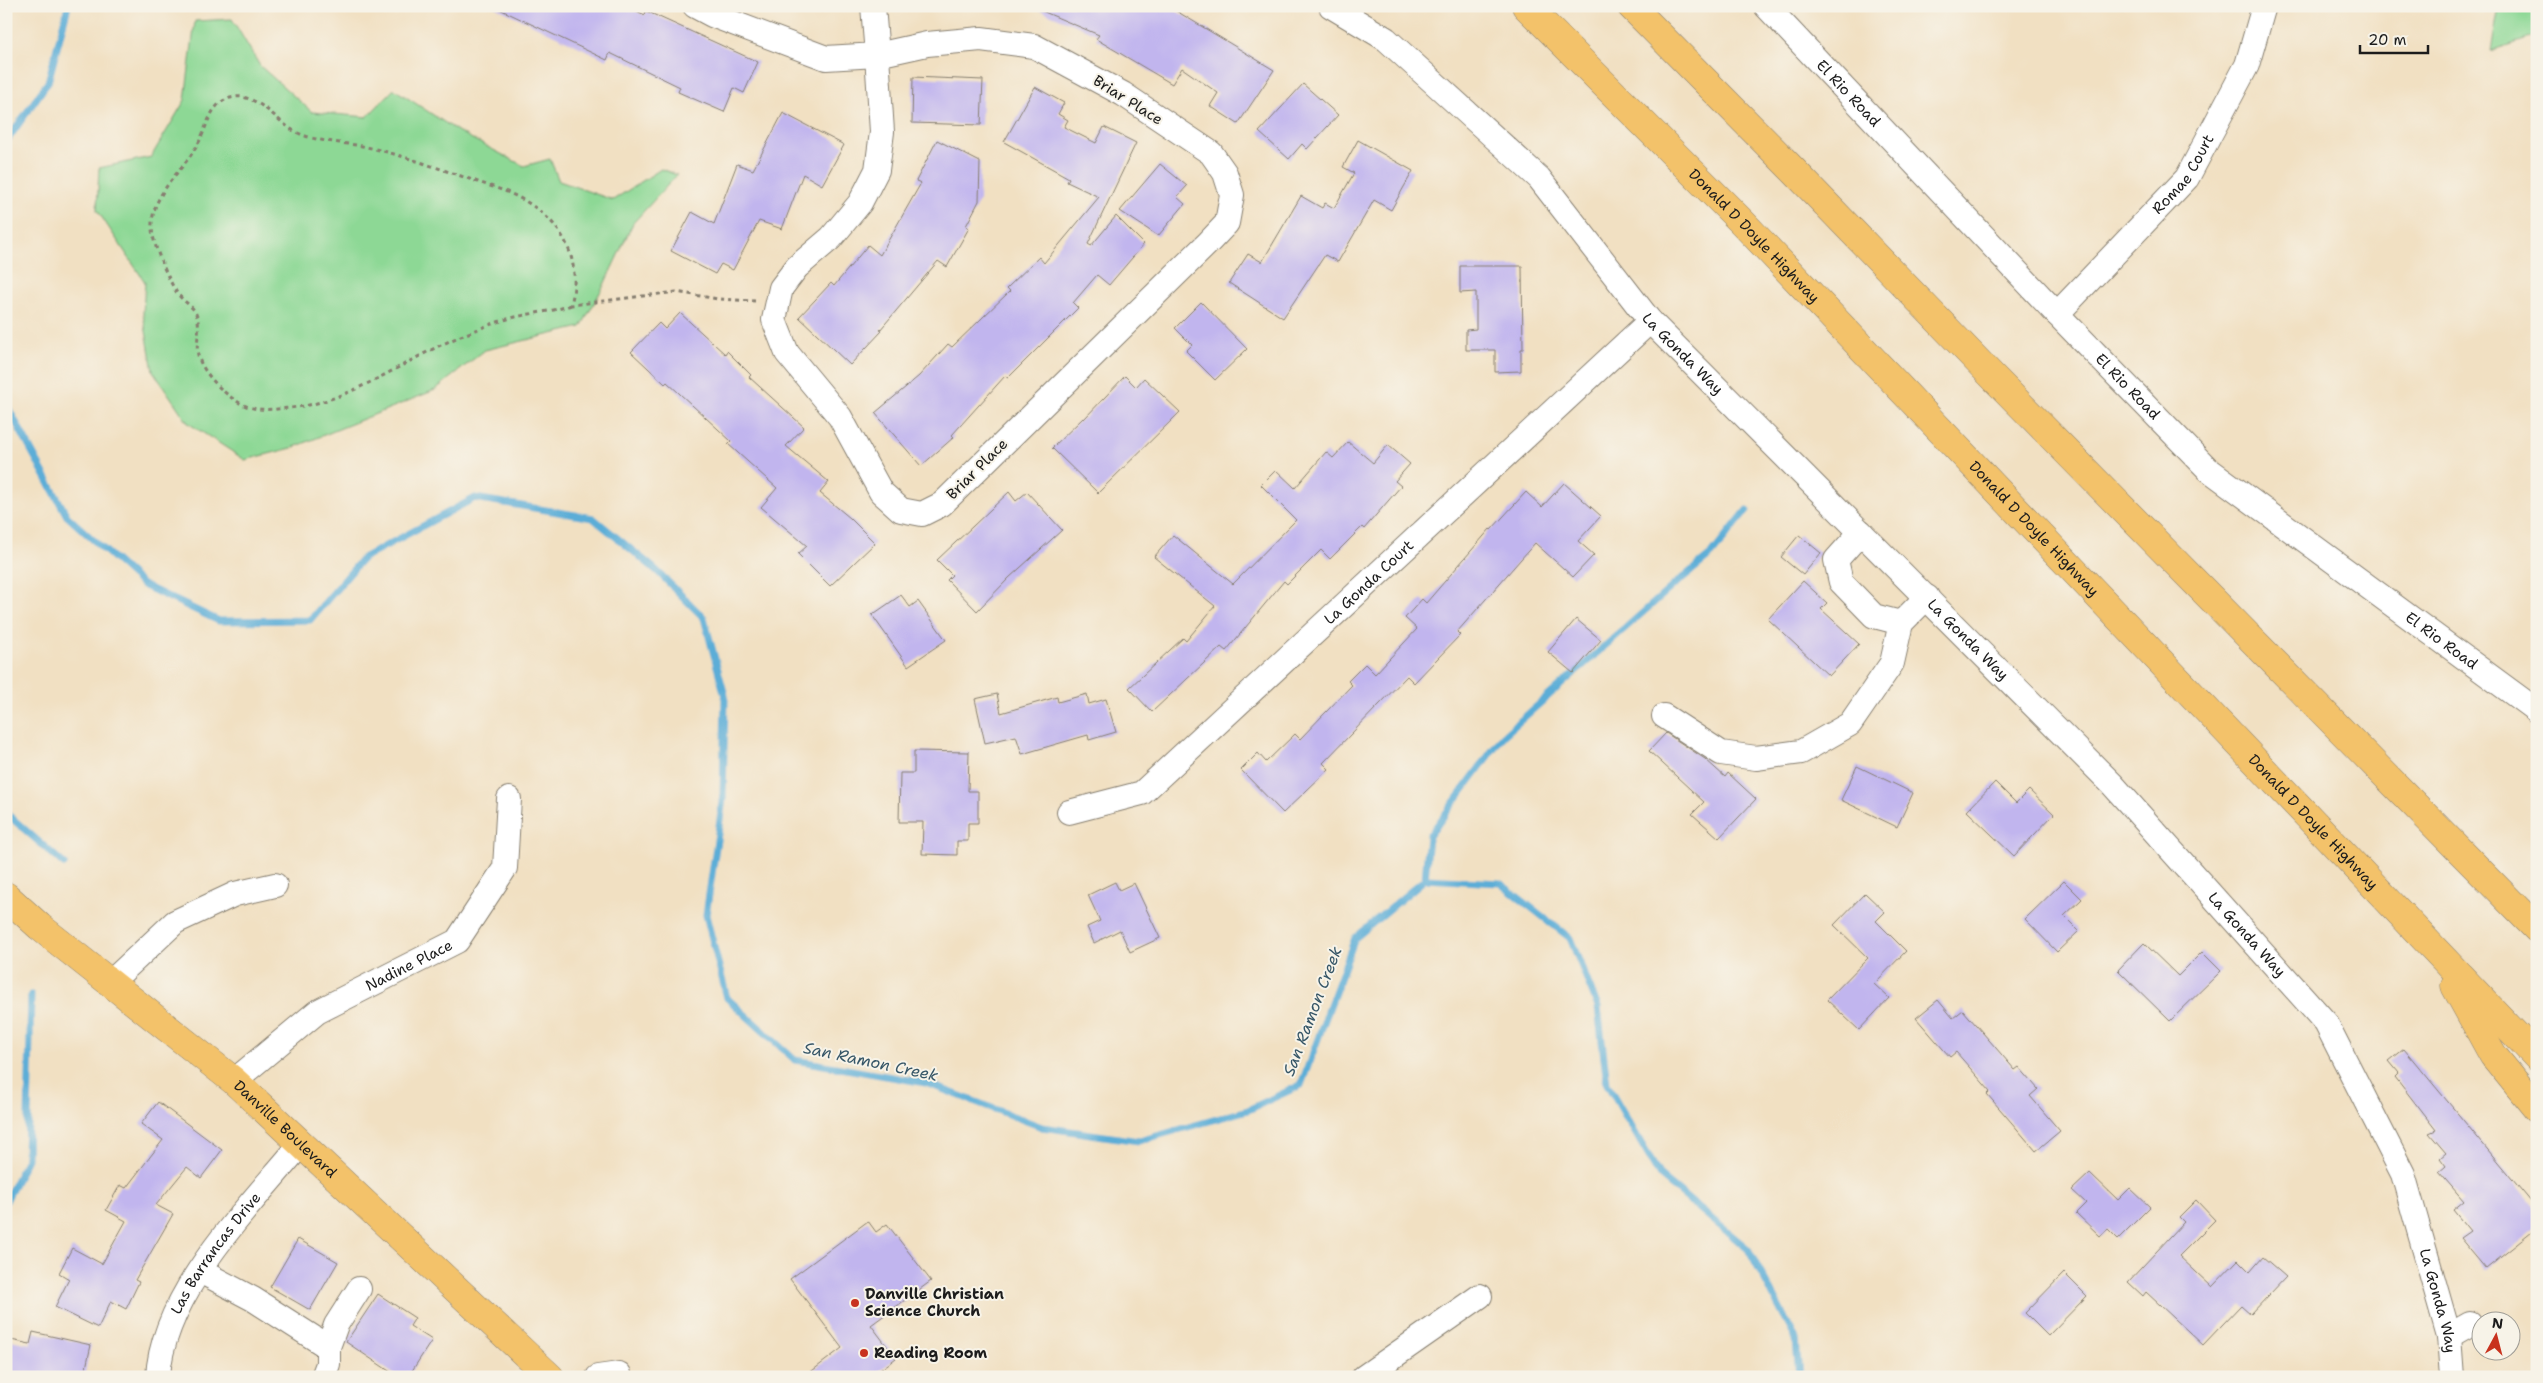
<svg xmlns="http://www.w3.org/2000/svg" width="2543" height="1383" font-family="'Shantell Sans',sans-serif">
  <rect width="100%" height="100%" fill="#f7f3e8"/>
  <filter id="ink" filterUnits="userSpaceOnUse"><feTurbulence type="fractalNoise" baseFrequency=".02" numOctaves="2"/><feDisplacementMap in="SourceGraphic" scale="10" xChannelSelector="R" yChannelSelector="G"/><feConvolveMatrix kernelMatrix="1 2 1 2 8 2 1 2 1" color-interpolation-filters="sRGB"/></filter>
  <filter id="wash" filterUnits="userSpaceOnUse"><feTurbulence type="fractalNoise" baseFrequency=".0096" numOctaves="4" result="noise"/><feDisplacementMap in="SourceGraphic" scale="20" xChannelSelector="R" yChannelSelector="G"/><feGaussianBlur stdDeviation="1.12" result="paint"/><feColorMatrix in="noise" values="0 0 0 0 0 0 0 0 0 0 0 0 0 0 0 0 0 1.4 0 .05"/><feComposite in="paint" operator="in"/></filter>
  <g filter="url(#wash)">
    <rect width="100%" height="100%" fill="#f1e0c2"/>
    <path fill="#8dd895" stroke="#547a58" d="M2499,6H2537V36L2491,51Z
      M232,19L260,66L312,112L367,117L394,89L459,132L524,166L550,159L559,181L613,200L661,169L677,175L633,223L603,287L581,327L485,350L435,390L292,448L245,460L188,423L153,371L143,314L145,282L97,210L99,168L151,157L185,100L195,21Z"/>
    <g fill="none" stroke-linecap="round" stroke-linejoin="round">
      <path stroke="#5cadd7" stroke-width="7" d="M6,142L48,82L68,6
        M6,404L67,516L143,585L219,621L310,620L363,558L475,498L593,518L656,570L704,618L725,696L723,799L706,915L727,998L795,1060L926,1083L1042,1127L1139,1141L1248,1110L1301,1085L1355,938L1425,879L1500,883L1570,938L1598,1007L1607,1084L1660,1176L1748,1249L1796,1339L1799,1377
        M6,813L64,864
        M1425,879L1429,836L1503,736L1674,585L1712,554L1747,510
        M6,1201L27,1159L31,995"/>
    </g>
    <g id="blocks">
      <path fill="#c1b5ee" d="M493,6H626L645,15L646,11L758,62L744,93L734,88L724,112L678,92L680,87L610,53L607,60Z
        M1030,6H1168L1274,70L1238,124L1210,106L1218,93L1182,68L1172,84L1096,39L1099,35Z
        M913,77L983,80L981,125L912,123Z
        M1303,84L1338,115L1307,149L1302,144L1289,159L1259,132Z
        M1035,87L1064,103L1058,114L1068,120L1064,127L1096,143L1104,127L1136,143L1088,244L1091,246L1116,216L1144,244L1109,285L1097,275L1073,303L1078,308L1008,378L1005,376L952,435L954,437L921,466L875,413L919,376L948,344L952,347L1010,291L1007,288L1039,257L1044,263L1099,197L1067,182L1069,178L1004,142Z
        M783,113L844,145L822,185L803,174L782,229L759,221L733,270L721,264L715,274L671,251L692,212L714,224L737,164L753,170Z
        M937,140L980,162L979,201L966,226L969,228L947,267L938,261L880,330L882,331L850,365L799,317L831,283L834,286L868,245L880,255L921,183L916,181Z
        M1358,140L1413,171L1391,210L1374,200L1338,262L1325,255L1283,318L1229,283L1248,254L1262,262L1301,196L1322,208L1325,203L1334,208L1354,173L1343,167Z
        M1160,164L1187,186L1177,197L1185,204L1158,236L1120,211Z
        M1460,266H1522L1523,349H1521V371L1495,372V350H1466V330L1476,329V292L1460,293Z
        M1201,302L1247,349L1215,380L1186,351L1192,345L1175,328Z
        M680,313L725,354L727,351L751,375L749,377L804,427L786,446L829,482L820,493L850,518L875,543L830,586L798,554L807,546L761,507L777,488L728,444L731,441L667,382L665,384L631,352L659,323L665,329Z
        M1125,376L1136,387L1144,378L1180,412L1098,493L1052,448L1083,418L1084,419Z
        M1348,442L1373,463L1388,445L1410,464L1395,481L1401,486L1364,529L1362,527L1330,559L1321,550L1287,584L1284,581L1226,651L1221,647L1152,712L1129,688L1183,638L1186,641L1215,606L1154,557L1173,535L1233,584L1296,520L1261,485L1276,470L1295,488L1326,452L1333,458Z
        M1564,483L1601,516L1578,541L1594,555L1573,577L1535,543L1457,632L1460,635L1414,683L1407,676L1323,763L1329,769L1283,813L1241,770L1258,753L1266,762L1295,734L1300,739L1352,685L1348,681L1365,664L1375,674L1417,629L1405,618L1422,599L1426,603L1490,529L1491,530L1526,492L1542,507Z
        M1009,492L1016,501L1027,492L1062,530L1009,578L977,611L947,580L952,575L937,560Z
        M1799,535L1821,553L1803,575L1781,557Z
        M1803,581L1827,603L1821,609L1859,644L1829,676L1768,619Z
        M901,595L910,607L918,601L946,640L908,666L872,615Z
        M1576,619L1601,640L1573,673L1548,652Z
        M997,694L1001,713L1057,697L1058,702L1087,694L1089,704L1106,699L1116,732L1089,740L1088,735L1022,754L1016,736L985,743L975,699Z
        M1666,733L1705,759L1725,777L1728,773L1756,799L1719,838L1692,814L1704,802L1649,751Z
        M914,751L969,752L968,791H978V823H968V841H957V855L922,854L923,822H899L900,773H914Z
        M1857,766L1913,793L1897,827L1841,800Z
        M1995,782L2016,803L2029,790L2054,814L2014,856L1967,811Z
        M2064,881L2082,899L2064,916L2079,931L2057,952L2025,919Z
        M1115,882L1119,890L1134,883L1160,938L1130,952L1120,930L1094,943L1087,927L1100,921L1088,895Z
        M1865,893L1885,912L1876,921L1906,951L1874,984L1889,998L1859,1030L1827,1000L1868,958L1834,925Z
        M2144,943L2178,976L2202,952L2221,971L2170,1021L2118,970Z
        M1938,1000L1953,1018L1963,1010L2015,1070L2019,1067L2038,1089L2030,1096L2060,1131L2036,1151L1987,1094L1990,1091L1956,1052L1950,1057L1916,1018Z
        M2404,1049L2537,1209V1228L2486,1269L2460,1238L2470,1231L2453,1210L2464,1201L2439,1172L2446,1166L2440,1158L2446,1153L2429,1133L2436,1130L2395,1077L2399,1073L2389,1061Z
        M158,1102L222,1150L201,1178L187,1167L156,1205L173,1214L135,1280L139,1282L126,1309L111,1301L98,1328L55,1307L69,1279L59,1273L72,1248L102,1264L126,1221L106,1210L120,1185L126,1188L163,1140L141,1124Z
        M2090,1173L2118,1200L2130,1188L2150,1207L2118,1239L2108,1229L2100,1236L2076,1213L2086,1203L2072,1190Z
        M2196,1200L2215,1220L2179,1256L2212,1287L2238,1260L2250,1272L2263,1257L2286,1277L2251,1314L2241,1305L2203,1345L2146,1292L2143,1296L2128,1282L2184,1222L2179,1217Z
        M868,1221L876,1232L887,1224L931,1281L871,1325L896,1358L871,1377H804L842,1348L790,1279Z
        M298,1239L338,1262L310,1310L270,1287Z
        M2064,1273L2087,1296L2048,1336L2025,1313Z
        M378,1294L415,1318L410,1326L432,1340L408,1377H398L346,1342Z
        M33,1332L91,1345L84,1377H6V1339L30,1344Z"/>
    </g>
  </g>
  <g filter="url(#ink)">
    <use href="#blocks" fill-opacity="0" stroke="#867e6f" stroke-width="1"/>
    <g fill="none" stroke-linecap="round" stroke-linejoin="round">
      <g stroke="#867e6f" stroke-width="26">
        <g id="minor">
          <path d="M695,6L712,15L826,58L877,55L873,6"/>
          <path id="s1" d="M1331,6L1386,39L1539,178L1650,321L2112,784L2326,1023L2403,1174L2449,1336L2452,1377"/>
          <path id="s2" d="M1766,6L2057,314L2208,469L2537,711"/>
          <path d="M981,39L1034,46L1123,94L1211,153L1225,173L1232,195L1227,223L1209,242L942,504L922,514L901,510L881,492L840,417L787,353L774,320L781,288L797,267L831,238L860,203L877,170L882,132L877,55L927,44Z"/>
          <path id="s3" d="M2057,314L2187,178L2247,65L2264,6"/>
          <path d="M1861,532L1836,560L1841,582L1874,616L1901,623L1927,597"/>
          <path d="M1664,716L1721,753L1756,758L1801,752L1850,724L1892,663L1901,623"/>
          <path id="s4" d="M1069,812L1142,793L1650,321"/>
          <path d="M110,983L175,922L235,894L275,885"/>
          <path id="s5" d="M234,1081L317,1012L457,941L505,868L509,799"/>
          <path d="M200,1271L253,1299L328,1347V1364L323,1377"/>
          <path d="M2449,1336L2470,1324"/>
          <path d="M328,1347L336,1325L359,1289"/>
          <path id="s6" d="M158,1377C162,1293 249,1207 300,1145"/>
          <path d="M598,1377L619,1374V1377"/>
          <path d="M1364,1377L1480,1296"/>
        </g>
      </g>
      <g stroke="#867e6f" stroke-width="29">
        <g id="major">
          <path id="s7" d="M6,896L40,927L234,1081L550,1377"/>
        </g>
      </g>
      <g stroke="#867e6f" stroke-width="29">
        <g id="highway">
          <path id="s8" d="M1526,6L1743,223L2537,1057"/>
          <path d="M1631,6L1796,173L1995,379L2537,929"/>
          <path d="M2455,986L2493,1055L2537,1109"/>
        </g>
      </g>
      <path stroke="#867e6f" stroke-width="3" stroke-dasharray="4 4" stroke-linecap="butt" d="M571,305C555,311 538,312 520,316C504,319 486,326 471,332C409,355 357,401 290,408C277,409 262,411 249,407C231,402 202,374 198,355C195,339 203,324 194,310C189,304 182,300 177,293C168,279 150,240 152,223C154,191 183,171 198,144C208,126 210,100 235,97C257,94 277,121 294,131C314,142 340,142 362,146C405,155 448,172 490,186C546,203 586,243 571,305L676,292L718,299L755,301"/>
      <use href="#minor" stroke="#fff" stroke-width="24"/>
      <use href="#major" stroke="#f3c26a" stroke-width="28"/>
      <use href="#highway" stroke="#f3c26a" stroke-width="28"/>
    </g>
  </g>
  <g fill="#c8321e" stroke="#f7f3e8" stroke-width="2">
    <circle cx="855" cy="1303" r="5"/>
    <circle cx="864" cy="1353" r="5"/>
  </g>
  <g text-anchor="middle" stroke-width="4" stroke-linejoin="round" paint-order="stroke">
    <g font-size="15" fill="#1c1c1c" stroke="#f7f3e8">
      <text dy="5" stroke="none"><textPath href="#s2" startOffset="120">El Rio Road</textPath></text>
      <text transform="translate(1128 100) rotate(32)" y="5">Briar Place</text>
      <text dy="5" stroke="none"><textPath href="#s3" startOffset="189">Romae Court</textPath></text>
      <text dy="5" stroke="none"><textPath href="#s8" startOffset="324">Donald D Doyle Highway</textPath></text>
      <text dy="5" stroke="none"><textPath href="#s1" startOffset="498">La Gonda Way</textPath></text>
      <text dy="5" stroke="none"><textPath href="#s2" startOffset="525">El Rio Road</textPath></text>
      <text transform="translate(977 469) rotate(-45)" y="5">Briar Place</text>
      <text dy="5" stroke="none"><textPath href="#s8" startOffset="729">Donald D Doyle Highway</textPath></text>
      <text dy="5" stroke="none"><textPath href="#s4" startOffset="385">La Gonda Court</textPath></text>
      <text dy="5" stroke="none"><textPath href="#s1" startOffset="902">La Gonda Way</textPath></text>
      <text dy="5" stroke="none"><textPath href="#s2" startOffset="930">El Rio Road</textPath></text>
      <text dy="5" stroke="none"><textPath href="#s8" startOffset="1134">Donald D Doyle Highway</textPath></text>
      <text dy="5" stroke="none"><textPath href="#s1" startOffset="1308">La Gonda Way</textPath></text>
      <text dy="5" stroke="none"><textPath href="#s5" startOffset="211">Nadine Place</textPath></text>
      <text dy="5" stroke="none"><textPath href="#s7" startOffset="364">Danville Boulevard</textPath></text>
      <text dy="5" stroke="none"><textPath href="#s6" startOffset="139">Las Barrancas Drive</textPath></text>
      <text dy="5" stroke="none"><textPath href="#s1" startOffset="1728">La Gonda Way</textPath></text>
    </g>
    <g font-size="15" font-weight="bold" fill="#1c1c1c" stroke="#f7f3e8" text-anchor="start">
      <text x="865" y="1299">Danville Christian<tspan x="865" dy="17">Science Church</tspan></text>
      <text x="874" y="1358">Reading Room</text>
    </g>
    <g font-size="16" font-style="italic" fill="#365667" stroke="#f7f3e8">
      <text transform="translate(1312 1011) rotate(-69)" y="6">San Ramon Creek</text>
      <text transform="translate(871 1061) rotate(12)" y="6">San Ramon Creek</text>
    </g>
  </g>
  <rect width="2543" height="1383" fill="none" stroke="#f7f3e8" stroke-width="25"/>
  <g transform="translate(2496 1336) rotate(7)"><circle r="24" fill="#f7f3e8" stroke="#9f9d96"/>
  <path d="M0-4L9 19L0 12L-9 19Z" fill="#c8321e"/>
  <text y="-8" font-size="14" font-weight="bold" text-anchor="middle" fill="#1c1c1c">N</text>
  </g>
  <path d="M2360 45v8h68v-8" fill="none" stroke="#1c1c1c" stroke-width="2.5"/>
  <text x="2368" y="45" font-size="15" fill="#1c1c1c" stroke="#f7f3e8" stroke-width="4" paint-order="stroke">20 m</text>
</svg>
